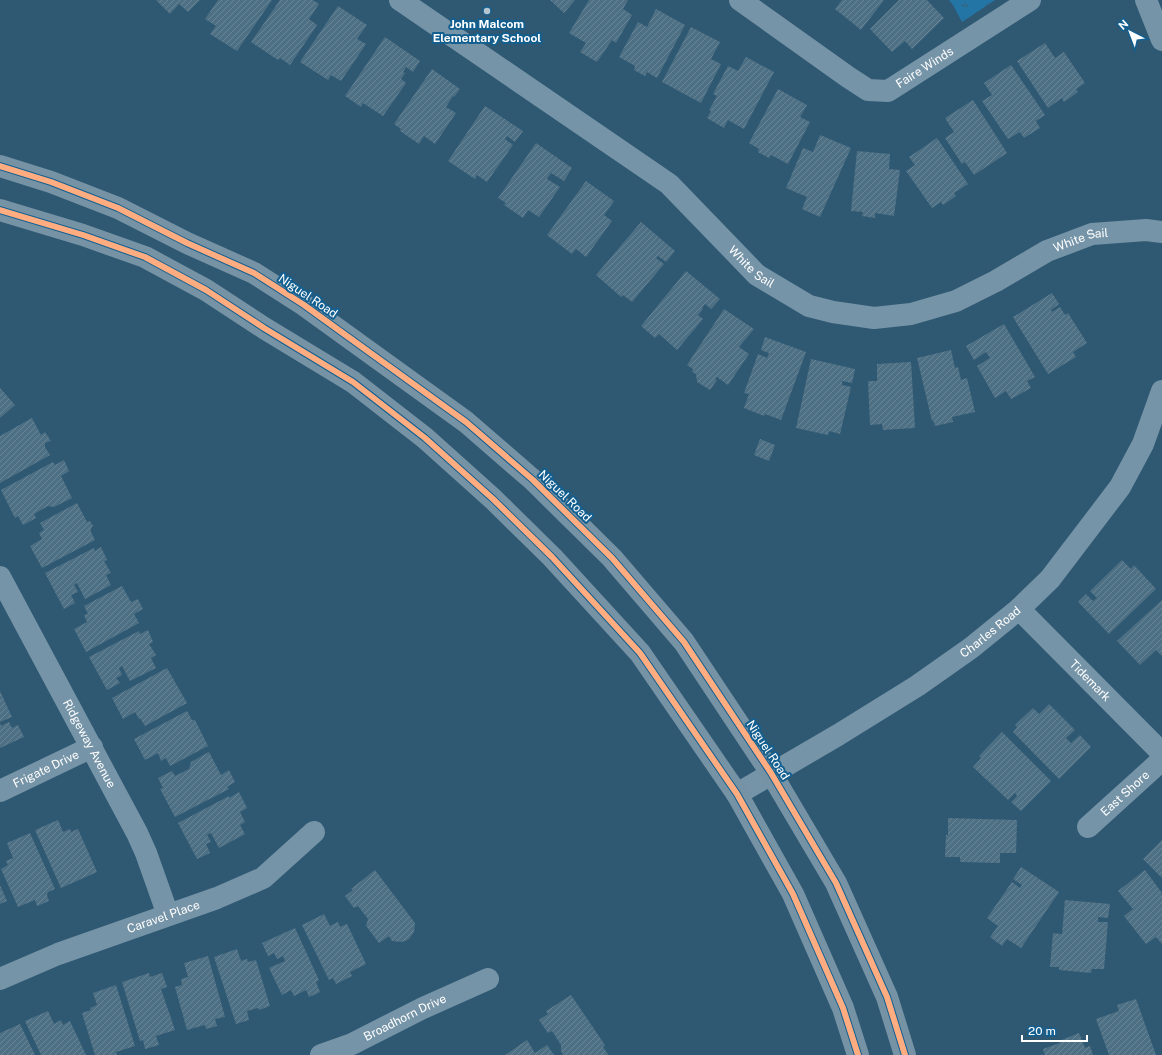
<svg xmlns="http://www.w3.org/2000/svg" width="1162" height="1055" font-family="'Public Sans',sans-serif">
  <defs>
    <pattern id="park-tufts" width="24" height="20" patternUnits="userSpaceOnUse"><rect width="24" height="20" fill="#2375a5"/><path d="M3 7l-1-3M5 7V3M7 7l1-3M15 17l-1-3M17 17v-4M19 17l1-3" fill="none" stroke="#3a5e74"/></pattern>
    <pattern id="building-hatch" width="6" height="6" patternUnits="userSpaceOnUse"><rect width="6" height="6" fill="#4e7084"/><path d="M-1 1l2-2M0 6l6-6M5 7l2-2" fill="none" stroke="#698596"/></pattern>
  </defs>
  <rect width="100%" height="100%" fill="#2f5973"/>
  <path fill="url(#park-tufts)" d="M949,0H995L962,22L953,5Z"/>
  <path fill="url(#building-hatch)" d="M156,0H200L188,12L179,4L170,14Z
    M218,0H272L237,51L210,34L216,26L205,19Z
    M280,0H313L319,4L309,19L317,25L290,65L280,58L278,60L251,42Z
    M550,0H575L564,13Z
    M589,0H628L623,9L632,15L616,43L612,40L597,62L580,52L586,43L569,33Z
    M842,0H884L861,30L835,9Z
    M899,0H927L944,18L912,49L905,41L892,52L870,29Z
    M338,6L367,25L357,39L366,44L341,81L331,75L328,80L300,62Z
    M656,9L685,25L657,78L647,72L645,76L634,70L635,66L619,57L638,22L647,27Z
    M691,27L720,42L711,59L721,64L701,103L662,82Z
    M385,37L420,61L413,72L406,67L403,72L405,73L401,79L406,83L383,116L363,103L361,107L345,96Z
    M1045,43L1055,58L1064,52L1085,83L1076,89L1078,92L1064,102L1062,98L1048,108L1017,61Z
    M746,57L774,72L744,129L728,120L724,128L707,118L711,111L709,110L717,96L713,94L728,66L738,71Z
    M1011,65L1045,115L1036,121L1040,128L1024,138L1020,132L1008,139L982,101L992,95L984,83Z
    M432,69L460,89L454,97L453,96L446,107L456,113L435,144L424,136L419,144L400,131L401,129L394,124Z
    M778,89L807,105L800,117L810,122L788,164L771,155L769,158L758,152L759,149L749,143Z
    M973,100L1007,153L974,175L965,162L962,164L945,138L954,132L945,118Z
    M485,106L523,131L515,142L507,136L505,139L513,145L487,182L477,175L475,179L448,161Z
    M820,135L851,148L820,217L802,209L807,197L786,188L803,148L813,152Z
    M937,138L968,184L954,193L956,196L943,205L941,202L932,208L906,171L915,165L909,157Z
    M536,143L572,168L564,181L551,173L547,179L560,187L539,217L528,210L523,218L504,205L506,203L498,198Z
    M857,151L890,154L889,169L900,170L894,216L875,213V218L862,216L863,212L851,211Z
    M586,181L614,201L604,215L612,221L586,257L576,249L572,254L547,235Z
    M641,222L675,251L666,262L658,256L656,258L664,264L632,302L623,295L621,297L596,275Z
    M686,271L720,299L711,309L705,304L702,308L703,309L698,315L703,319L677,350L659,334L655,338L641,326Z
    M1052,293L1059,304L1051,310L1052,312L1060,307L1065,315L1068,313L1087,343L1073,352L1076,357L1048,374L1013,317Z
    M724,309L754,329L739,347L749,354L728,385L717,377L715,379L717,380L710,390L697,382L696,374L692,372L693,369L687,365Z
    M1004,324L1035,377L1027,381L1031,388L1011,399L1006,391L995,398L977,366L990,358L986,352L974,360L966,346Z
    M765,337L806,352L781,420L765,414L764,416L744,408L749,394L744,393L758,354L767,358L769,353L761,350Z
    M951,350L955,368L958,367L961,380L967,378L975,412L952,417L953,422L935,426L933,420L932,421L917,358Z
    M811,359L855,369L852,383L842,381V385L851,387L840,434L829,431L828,435L796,428Z
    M911,362L915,428L883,430L882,424L870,425L868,381H877V364Z
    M0,388L15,405L0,418Z
    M32,418L41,435L45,432L51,441L45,443V447L50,455L0,483V436Z
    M760,439L775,445L769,461L754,455Z
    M64,460L69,471L61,476L72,498L54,507L48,506L34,514L36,518L23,525L18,516L15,518L1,490L53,462L55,465Z
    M77,503L87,522L90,521L93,526L91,528V532L95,540L42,568L30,546L42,539L39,533L44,530L40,523Z
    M101,547L107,560L104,561L111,573L106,575L111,585L85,599L77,583L74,585L78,592L71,595L75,603L64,609L45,573L94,548L95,551Z
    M1122,560L1131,569L1134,565L1156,589L1109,634L1078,602L1086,594L1093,601L1097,598L1090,591Z
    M122,586L131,602L138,599L143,609L134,614L139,623L86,652L74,629L87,622L84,615L88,614L84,606Z
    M1162,600V656L1156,650L1140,665L1117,641Z
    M148,630L153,642L149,644L156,655L151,658L156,668L130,681L122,666L119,668L122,675L116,678L120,683L107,690L89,657L139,631L140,634Z
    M167,668L187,703L145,726L140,718L139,719L135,712L123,719L112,698Z
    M0,691L12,717L0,722Z
    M1049,704L1075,730L1066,738L1071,743L1080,735L1091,747L1059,779L1013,732L1017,727L1015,725L1033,708L1039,714Z
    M187,711L192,720H195L208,746L170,766L166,758L161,761L158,753L145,760L134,739Z
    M9,722L12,728L18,725L24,737L0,748V723L1,726Z
    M1002,732L1051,781L1021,811L1011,802L1017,796L1015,793L1008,800L973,767L981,758L979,756Z
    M209,752L221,775L229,770L235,782L227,787L229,789L175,817L160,789L163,788L158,778L172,771L175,776L189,769L191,762Z
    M239,792L247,808L240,812L245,822L240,825L245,834L219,848L211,833L207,835L211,842L206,844L210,853L197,859L178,823L229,796V798Z
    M948,818L1017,820L1016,853H1000V863L960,862V857H945L946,835H948Z
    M58,820L63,832L70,829L71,832L78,829L97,872L61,888L35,830Z
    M30,833L55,889L48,892L47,895L49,901L37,906L35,900L18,907L1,869L8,865L6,861L13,858L7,843Z
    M1162,840V878L1143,859Z
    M1021,867L1059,892L1021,948L1007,939L1002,946L990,937L998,926L987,918L1012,882L1020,888L1022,885L1013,879Z
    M375,870L415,923L414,932L409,939L405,941L401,942L392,941L389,936L379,943L366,926L368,919L358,906L354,908L345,896L353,890L351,889Z
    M1145,870L1162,893V944L1156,937L1146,944L1124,916L1133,909L1118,891Z
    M0,885L7,901L0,904Z
    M1065,900L1110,904L1108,918L1098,917V922H1108L1104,969H1092L1091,973L1059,970V967H1050L1053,933L1062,934Z
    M324,914L330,926L338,922L340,927L347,924L366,964L350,972L352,976L336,984L333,978L329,980L302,925Z
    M295,928L319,980L316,982L320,992L309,997L306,990L294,996L291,990L282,995L269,968L285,961L283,956L277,959L274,953L268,956L262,943Z
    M237,949L241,961L247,959L248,962L256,960L270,1006L259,1010L258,1008L247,1011L249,1020L236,1024L214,957Z
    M208,956L225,1017L215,1019L217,1026L206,1029L205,1025L187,1030L175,987L182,985L181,979L188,977L184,963Z
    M149,973L150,977L162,973L167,987L161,989L175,1030L156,1036L159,1045L145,1049L143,1040L140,1041L122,982Z
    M116,985L135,1046L116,1052L117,1055H95L82,1013L91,1010L90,1008L97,1005L93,993Z
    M571,995L605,1045L603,1047L608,1054L607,1055H563L561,1051V1045L552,1031L548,1033L539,1020L548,1014L546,1011Z
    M1136,999L1156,1055H1109L1096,1019L1119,1011L1117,1005Z
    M48,1011L54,1024L61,1020L63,1025L70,1021L86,1055H41L25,1021Z
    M20,1024L35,1055H0V1033Z
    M1079,1033L1085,1048L1090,1046L1093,1055H1045L1043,1049L1060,1043L1059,1041Z
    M527,1040L535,1053L547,1045L554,1055H505Z"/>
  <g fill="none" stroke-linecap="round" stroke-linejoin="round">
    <g stroke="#7694a7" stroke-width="22">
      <path id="s1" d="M400,0L669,184L757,275L809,306L833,312L874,318L911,314L956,301L996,281L1047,251L1092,234L1146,230L1162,232"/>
      <path id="s2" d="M740,0L848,77L868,90L888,91L1030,0"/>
      <path d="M1146,0L1162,40"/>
      <path id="s3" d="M0,577L137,833L146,853L168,915"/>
      <path id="s4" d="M1019,609L1162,753"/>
      <path id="s5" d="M0,791L92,747"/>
      <path id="s6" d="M737,794L838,735L917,686L971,648L1019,609L1050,579L1120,487L1143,444L1162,391"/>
      <path id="s7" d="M1088,827L1162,760"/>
      <path id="s8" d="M0,979L58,954L217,898L263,878L314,832"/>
      <path id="s9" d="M321,1055L352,1044L423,1008L488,979"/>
    </g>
    <path stroke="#7693a5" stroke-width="22" d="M0,166L51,182L118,208L187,243L254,273L304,305L466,422L533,480L612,558L684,642L771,773L836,883L887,997L905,1055
      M0,210L83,235L145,257L206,290L264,328L353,382L425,438L493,499L552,557L640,653L737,794L793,894L843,1008L858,1055"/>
    <g stroke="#125f90" stroke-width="8">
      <path id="cycleway" d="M0,166L51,182L118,208L187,243L254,273L304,305L466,422L533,480L612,558L684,642L771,773L836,883L887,997L905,1055
        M0,210L83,235L145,257L206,290L264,328L353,382L425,438L493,499L552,557L640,653L737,794L793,894L843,1008L858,1055"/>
    </g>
    <use href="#cycleway" stroke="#ffac80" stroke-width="6"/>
  </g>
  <circle fill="#b6c5ce" stroke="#125f90" stroke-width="1.5" cx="487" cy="11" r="4"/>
  <g text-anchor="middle" stroke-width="4" stroke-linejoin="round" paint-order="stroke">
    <g font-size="12" font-weight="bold" fill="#fff" stroke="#125f90">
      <text x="487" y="28">John Malcom<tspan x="487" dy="14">Elementary School</tspan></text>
    </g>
    <g font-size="12" fill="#fff" stroke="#125f90">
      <text dy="4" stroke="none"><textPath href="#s2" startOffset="220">Faire Winds</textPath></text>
      <text dy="4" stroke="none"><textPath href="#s1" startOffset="803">White Sail</textPath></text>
      <text dy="4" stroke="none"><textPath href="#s1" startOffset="443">White Sail</textPath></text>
      <text transform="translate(308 296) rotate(34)" y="4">Niguel Road</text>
      <text transform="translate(565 496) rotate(44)" y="4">Niguel Road</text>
      <text dy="4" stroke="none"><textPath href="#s6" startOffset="301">Charles Road</textPath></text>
      <text dy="4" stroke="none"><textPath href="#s4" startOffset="101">Tidemark</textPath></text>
      <text dy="4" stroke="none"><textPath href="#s3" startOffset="189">Ridgeway Avenue</textPath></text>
      <text transform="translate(768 750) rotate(57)" y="4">Niguel Road</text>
      <text dy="4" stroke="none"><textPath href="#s5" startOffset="51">Frigate Drive</textPath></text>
      <text dy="4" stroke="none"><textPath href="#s7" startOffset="50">East Shore</textPath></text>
      <text dy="4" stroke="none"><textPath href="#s8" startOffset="175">Caravel Place</textPath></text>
      <text dy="4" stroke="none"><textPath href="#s9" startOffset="92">Broadhorn Drive</textPath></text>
    </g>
  </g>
  <g transform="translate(1130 32) rotate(318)" stroke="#125f90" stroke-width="3" paint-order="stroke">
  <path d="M0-3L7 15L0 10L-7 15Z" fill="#ffffff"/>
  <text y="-6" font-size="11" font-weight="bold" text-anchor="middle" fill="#ffffff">N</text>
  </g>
  <path d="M1022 1035v6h65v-6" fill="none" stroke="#ffffff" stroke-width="2"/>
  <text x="1028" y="1035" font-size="12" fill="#ffffff" stroke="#125f90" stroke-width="3" paint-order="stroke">20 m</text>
</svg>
